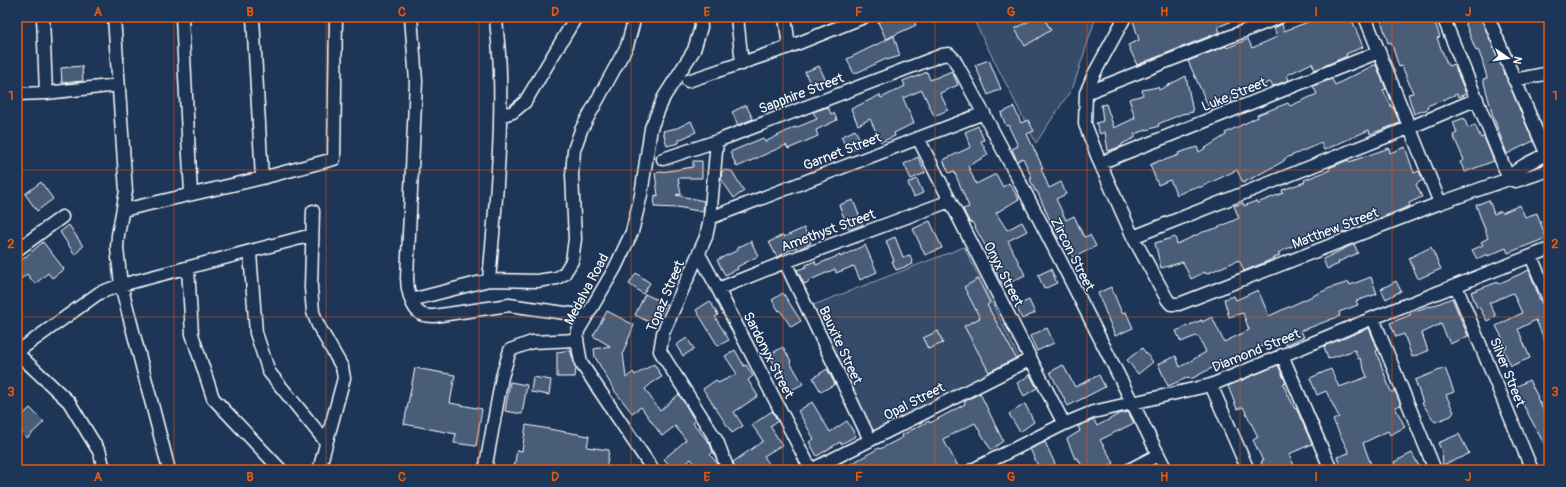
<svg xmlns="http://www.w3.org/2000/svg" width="1566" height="487" font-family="Pangolin,sans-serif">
  <rect width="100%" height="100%" fill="#1d3557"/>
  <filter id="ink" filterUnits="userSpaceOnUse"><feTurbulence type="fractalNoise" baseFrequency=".025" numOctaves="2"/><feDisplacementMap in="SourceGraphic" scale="8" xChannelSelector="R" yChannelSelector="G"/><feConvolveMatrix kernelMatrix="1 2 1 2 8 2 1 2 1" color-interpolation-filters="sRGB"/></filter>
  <g filter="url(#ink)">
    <path fill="#364b69" stroke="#9aa5b4" d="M972,17H1096L1073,87L1036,143Z
      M964,247L1020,360L873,435L811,306Z"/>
    <path fill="#4a5d79" stroke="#fff" d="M889,17H912L916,25L886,39L878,22Z
      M1036,17H1043L1051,30L1025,46L1015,29Z
      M1132,17H1252L1253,20L1242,24L1239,18L1218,27L1220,32L1137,65L1128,45L1139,40Z
      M1321,17H1351L1363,47L1346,54L1347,56L1315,70L1312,63L1287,75L1289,80L1273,86L1270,82L1231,99L1232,102L1224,106L1223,104L1210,110L1188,61L1226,46L1227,48L1248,39L1252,48L1277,37L1274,28L1282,24L1284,31Z
      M1380,17H1433L1440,37L1437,38L1448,66L1454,64L1466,94L1458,97L1457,94L1427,106L1428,109L1414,114L1408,94L1413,93L1402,66L1399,67L1391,42L1388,43Z
      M1463,17H1481L1533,141L1507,154L1493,116L1483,79L1487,78L1482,60L1478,50L1476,51Z
      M894,36L900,56L887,60L886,59L854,74L847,59Z
      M989,60L1001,89L988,95L975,65Z
      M1374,65H1376L1386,89L1383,90L1392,108L1393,107L1400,123L1370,134L1369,130L1324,150L1321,143L1284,159V161L1243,183L1237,170L1201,187L1192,188L1177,195L1170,180L1158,185L1150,165L1161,160L1162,161L1179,155L1178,153L1197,147L1199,152L1226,135L1225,133L1258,117L1257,115L1288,103L1290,106L1317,94L1313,86L1332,79L1335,85Z
      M82,66L83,81L62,83L61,68Z
      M819,66L826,81L812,88L805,72Z
      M952,71L958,85L940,93L948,110L934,116L922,90L903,98L914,123L894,133L895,136L881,142L870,119L858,125L851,109L880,95L881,98L905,86L903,81L913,77V78L927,72L930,80Z
      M1186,76L1193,112L1182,114L1158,124L1159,126L1134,134L1136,137L1122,144V146L1108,151L1105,132L1100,134L1096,123L1103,121L1101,105L1106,104L1114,128L1135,118L1129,99L1143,95L1142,90L1158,87L1159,90Z
      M746,105L753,119L738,125L732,112Z
      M828,107L831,114L834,113L837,120L816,130L818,136L788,149L786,145L737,167L730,152L763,138L765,142L795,127V128L817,119L813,112Z
      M1014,107L1021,123L1028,120L1034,131L1027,134L1043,168H1041L1049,188L1061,182L1066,194L1056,199L1066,220L1074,216L1084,237L1090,235L1096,246L1073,258L1063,236L1058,239L1052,227H1053L1037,191H1035L1030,179L1032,178L1023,158L1017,161L1012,149L1018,146L1008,125L1006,126L1001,113Z
      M1464,118L1468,128L1475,125L1481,138L1484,137L1494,161L1465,172L1460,162L1464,160L1453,135L1457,133L1453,122Z
      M691,121L696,132L679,140V143L667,146L663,131L677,128Z
      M978,126L984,140L981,141L988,155L968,166L976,184L996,174L1003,187L1009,183L1019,199L996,213L1007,230L1022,222L1027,231L1008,241L1025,275L1003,286L988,258L991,256L972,222L970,223L963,209L969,207L954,171L949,173L943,160L971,147L965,132Z
      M855,130L863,145L849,152L841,137Z
      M1405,147L1414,173L1419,171L1423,180L1416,184L1422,197L1409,203L1410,206L1375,220L1373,214L1347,226L1349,230L1339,234L1338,231L1319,239L1318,237L1305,244L1303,241L1278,253L1280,255L1266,262L1244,271L1239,260L1206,274L1205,272L1191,279L1183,262L1161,268L1155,243L1175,237L1177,244L1203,232L1217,228L1239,218L1234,206L1243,203L1244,206L1256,201L1257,203L1283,193L1282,190L1305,182L1304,180L1330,170L1329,168L1348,160L1349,162L1389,148L1390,153Z
      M918,157L925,173L911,179L904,164Z
      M693,161H702V178H678L681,194L676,195L704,201L703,212L677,207V208L654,207L655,195L658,196L655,173L693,167Z
      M722,170L732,171L744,191L734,198L721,179Z
      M917,179L923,193L914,197L908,183Z
      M41,182L53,199L37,211L25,194Z
      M853,200L863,225L849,230L839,205Z
      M1489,200L1494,214L1501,211L1502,213L1520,205L1525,217L1537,213L1546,238L1508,253L1506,248L1488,256L1487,254L1477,259L1472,250L1483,245L1481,242L1488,238L1476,205Z
      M930,221L942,248L925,255L913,229Z
      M69,225L83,246L75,255L60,232Z
      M804,228L811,243L797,250L796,247L777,257L769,242L783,235L784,237Z
      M895,237L903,257L910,255L913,264L896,270L892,261H894L886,241Z
      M751,241L758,256L737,267L738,269L725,275L717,260L738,250L737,248Z
      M43,242L64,269L52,278L48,273L35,284L27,274L17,282V264Z
      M1354,244L1358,253L1338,262L1339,264L1327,269L1323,259Z
      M865,245L877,272L860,280L854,266L836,273L835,269L808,281L809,282L804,284L797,270L806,267V265L815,261L816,265L840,255V257Z
      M1431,247L1441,269L1418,279L1409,258Z
      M1051,269L1057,283L1044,289L1038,275Z
      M1529,270L1538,294H1537L1549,318V350L1536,320L1518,329L1530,358L1511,366L1503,349L1507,347L1496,326L1522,313L1513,293L1489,303L1496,316L1487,321L1479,307L1477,308L1471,292L1498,282V284Z
      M636,273L650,283L643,294L629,284Z
      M1371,277L1377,294L1356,301L1358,305L1339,312L1340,316L1301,331L1304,337L1286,345L1283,337L1258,348L1259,351L1248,356L1247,355L1227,365L1225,361L1191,379L1189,377L1168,386L1158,364L1176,356L1180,367L1206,352L1199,337H1197L1196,336L1181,342L1176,331L1192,324L1202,320V322L1212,317L1224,342L1249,330L1243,313L1229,317L1224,299L1234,296L1236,300L1258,290L1269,316L1330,288L1349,282L1350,285Z
      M978,279L990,303L987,305L1016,358L989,372L964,326L980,318L964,287Z
      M1396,281L1401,291L1386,299L1381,289Z
      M1111,287L1122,313L1126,312L1133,328L1115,336L1098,293Z
      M783,293L801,321L791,327L780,310L779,311L772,300Z
      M645,294L666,304L655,325L635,315Z
      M1452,298L1468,336L1450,344L1441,324L1422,333L1428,351L1412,357L1404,334L1396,337L1390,323L1410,315V313L1429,306L1430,307Z
      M1029,300L1035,313L1022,319L1016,306Z
      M710,301L718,315L715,317L729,340L718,346L696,310Z
      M607,311L634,325L623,353L626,378L633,372L635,375L654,364L662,377L652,383L645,389L660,411L679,394L695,421L693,423L710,444L713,452L710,455L718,464L720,470H700L691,459L679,470H674L664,459L686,440L675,426L662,436L641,407L632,413L614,390L595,357L594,349L610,346L593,336Z
      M1047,328L1054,343L1037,351L1030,336Z
      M1369,328L1378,350L1376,351L1391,392L1395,391L1401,405L1395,407L1405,427L1390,435L1388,431L1363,443L1373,470H1342L1337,457L1349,453L1333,420L1339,417L1326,391L1317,395L1310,378L1331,369L1339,387L1367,377L1360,358L1358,359L1355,350L1328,359L1324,346Z
      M938,331L943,343L928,349L923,338Z
      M687,338L694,349L683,356L676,345Z
      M783,347L791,361L790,362L803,384L788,392L780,378L782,377L769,355Z
      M1142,348L1153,362L1138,374L1127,360Z
      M570,350L576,368L575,377H557V352Z
      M735,350L744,366L746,365L753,376L748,380L758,396L734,412L743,426L732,433L703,389L716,380L718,383L737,374L725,356Z
      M1063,365L1075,387L1099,375L1105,387L1068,406L1050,372Z
      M1278,365L1286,383L1283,384L1295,409L1296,408L1312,444L1289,454L1296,470H1264L1261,462L1263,461L1253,440L1258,437L1243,407L1237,409L1228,386Z
      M415,368L455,375L450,403L482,409L476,446L454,443L456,434L404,424Z
      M1445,368L1454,392L1446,395L1454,412L1451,416L1435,422L1422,403H1423L1415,380Z
      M827,369L835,384L821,392L813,378Z
      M1030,375L1037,388L1024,396L1017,383Z
      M533,377L551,380L549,395L531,392Z
      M1529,380L1538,397L1537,398L1549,420V453L1514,388Z
      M510,382L527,385L522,414L505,411Z
      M980,393L1003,441L991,450L975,423L943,439L960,470H840L879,448L880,449L903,437L902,435L929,421L930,423L965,404L964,402Z
      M812,402L830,432L847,421L856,436L841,444L840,442L817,456L809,442L814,439L798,411Z
      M1025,404L1034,422L1020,432L1009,414Z
      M30,408L44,422L27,438L17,428V420Z
      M772,411L778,421L770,426L782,445L764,456L767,461L768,470H735L733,462L763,441L752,425Z
      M1128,412L1134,423L1100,440L1114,463L1103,470H1084L1077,457L1075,459L1067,439L1080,431L1078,426L1094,420L1097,426L1119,414Z
      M526,425L589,436L587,447L609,450L606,470H525L514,468L517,450L522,451Z
      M1459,434L1469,453L1463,457L1443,465L1442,452L1438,443Z
      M1045,442L1056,466L1049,470H1040L1030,449Z
      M1412,453L1421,470H1397L1394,462Z"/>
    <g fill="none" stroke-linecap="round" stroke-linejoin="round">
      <g stroke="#fff" stroke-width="15">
        <path id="minor" d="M43,17L46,93
          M114,17L126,191L118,235L117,248L121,285L169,470
          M182,17L191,194
          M253,17L262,178
          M411,17L416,81L407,278C407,289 411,308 421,314C425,316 430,316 434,316L509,305L586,316
          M737,17L742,64
          M785,17L789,47
          M1125,17L1094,74L1086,93L1085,124L1100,163L1133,237L1167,299L1171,304H1179L1440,203L1509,179
          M1365,17L1440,203
          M1443,17L1509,179L1516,181L1549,170
          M1488,17L1549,160
          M1514,80L1549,73
          M688,81L789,47L864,17
          M1086,93L1280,17
          M17,94L46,93L118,85
          M500,116L513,112L525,102L576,17
          M918,138L1064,424
          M717,141L710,218L706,237L663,333L660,351L717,441L728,470
          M663,159L717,141L942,55L949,54L954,59C1028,194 1097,332 1166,470
          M1100,163L1379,52
          M1509,179C1517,166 1534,161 1546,154
          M123,210L262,178L334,159L336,17
          M313,211L311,288L313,312L318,325L342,367L344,378L319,470
          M710,218L984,113
          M1133,237L1411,127L1477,99
          M17,250L62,217
          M250,253L256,333L269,372L326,442
          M699,254L718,289L811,470
          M1531,256L1549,300
          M785,262L870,440
          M188,268L192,334L213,398L281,470
          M489,280C495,212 502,143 500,75C500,56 497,36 496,17
          M1456,286L1532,470
          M718,289L785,262L950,201
          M411,300L489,280L537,281L557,278L564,274L572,261L575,239L572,175L574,150L581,130L627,46L635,17
          M1373,318L1435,470
          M17,352L99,293L121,285L312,235
          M17,353L69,402L100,453L104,470
          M1282,355L1331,470
          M1211,385L1248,470
          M485,470L502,377L510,350L532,342L577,340
          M653,470L581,363L577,340L578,331L615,268L632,232L641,195L651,128L664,97L694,50L701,27L700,17
          M811,470L1031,359
          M972,470L1064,424L1093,412L1211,385L1373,318L1549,249
          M1129,470L1158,455"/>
      </g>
      <use href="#minor" stroke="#1d3557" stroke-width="12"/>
    </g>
  </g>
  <path fill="none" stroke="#e8590c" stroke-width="1" stroke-opacity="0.55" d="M174,17V470M326,17V470M479,17V470M631,17V470M783,17V470M935,17V470M1087,17V470M1240,17V470M1392,17V470M17,170H1549M17,317H1549"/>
  <g text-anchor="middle" stroke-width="3" stroke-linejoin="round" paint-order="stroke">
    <g font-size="14" fill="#fff" stroke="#1d3557">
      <text transform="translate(801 93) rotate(-21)" y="5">Sapphire Street</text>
      <text transform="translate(1234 94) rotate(-22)" y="5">Luke Street</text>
      <text transform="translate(842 151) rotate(-21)" y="5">Garnet Street</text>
      <text transform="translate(1335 228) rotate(-21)" y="5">Matthew Street</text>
      <text transform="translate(828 230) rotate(-20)" y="5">Amethyst Street</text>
      <text transform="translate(1073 254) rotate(63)" y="5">Zircon Street</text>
      <text transform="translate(1004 274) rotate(63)" y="5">Onyx Street</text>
      <text transform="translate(586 289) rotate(-62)" y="5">Medalva Road</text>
      <text transform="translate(665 296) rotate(-67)" y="5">Topaz Street</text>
      <text transform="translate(841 345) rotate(65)" y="5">Bauxite Street</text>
      <text transform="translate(1256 350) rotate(-22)" y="5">Diamond Street</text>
      <text transform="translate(769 355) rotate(63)" y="5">Sardonyx Street</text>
      <text transform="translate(1508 372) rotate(68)" y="5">Silver Street</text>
      <text transform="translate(914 401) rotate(-27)" y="5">Opal Street</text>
    </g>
  </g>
  <rect width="1566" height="487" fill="none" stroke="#1d3557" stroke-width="44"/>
  <g transform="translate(1508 58) rotate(103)" stroke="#1d3557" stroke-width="3" paint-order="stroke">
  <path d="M0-3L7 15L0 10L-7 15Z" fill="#ffffff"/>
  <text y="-6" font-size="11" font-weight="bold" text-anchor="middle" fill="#ffffff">N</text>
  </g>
  <rect x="22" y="22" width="1522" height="443" fill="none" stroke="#e8590c" stroke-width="1.5"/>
  <g font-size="13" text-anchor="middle" font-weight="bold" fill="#e8590c">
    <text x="98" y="16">A</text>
    <text x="250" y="16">B</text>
    <text x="402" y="16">C</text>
    <text x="555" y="16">D</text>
    <text x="707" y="16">E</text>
    <text x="859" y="16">F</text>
    <text x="1011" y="16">G</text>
    <text x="1164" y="16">H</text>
    <text x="1316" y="16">I</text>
    <text x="1468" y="16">J</text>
    <text x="11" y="100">1</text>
    <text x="1555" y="100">1</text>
    <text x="11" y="248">2</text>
    <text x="1555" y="248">2</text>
    <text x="11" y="396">3</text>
    <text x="1555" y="396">3</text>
    <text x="98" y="481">A</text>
    <text x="250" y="481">B</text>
    <text x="402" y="481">C</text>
    <text x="555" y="481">D</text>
    <text x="707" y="481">E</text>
    <text x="859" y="481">F</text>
    <text x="1011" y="481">G</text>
    <text x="1164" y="481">H</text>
    <text x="1316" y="481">I</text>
    <text x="1468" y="481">J</text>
  </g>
</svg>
